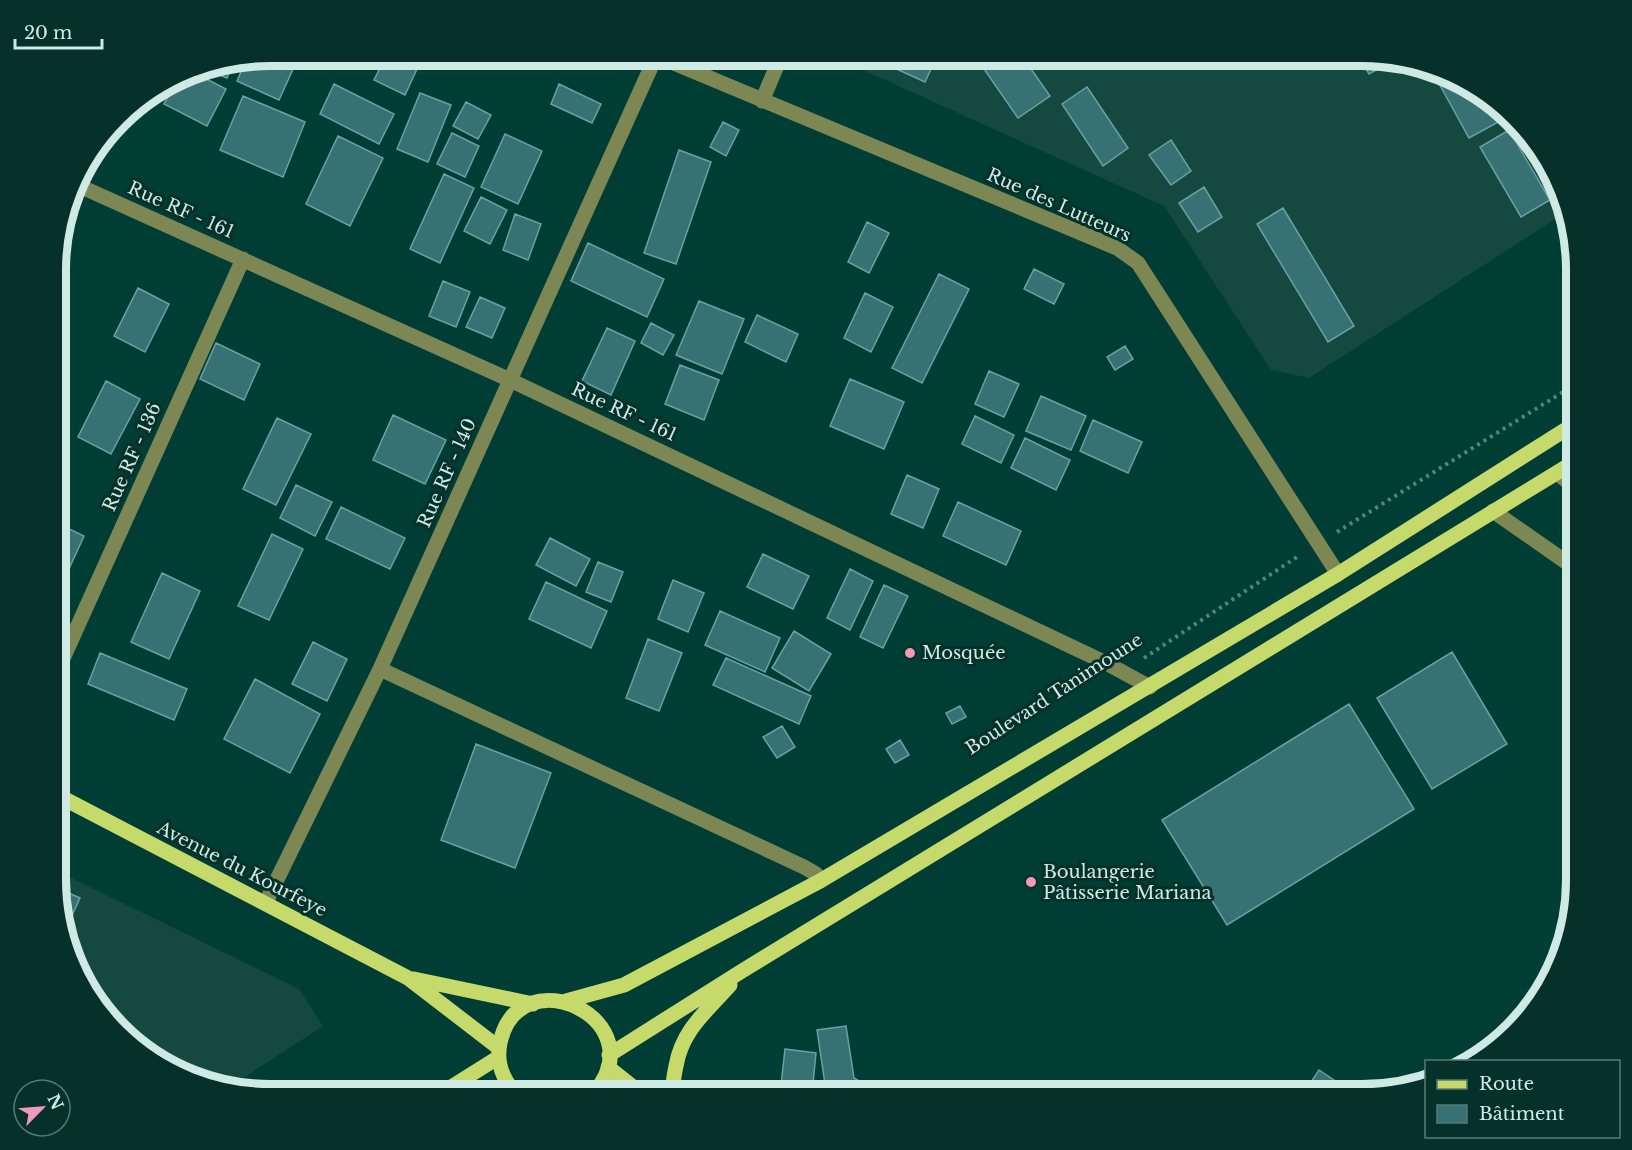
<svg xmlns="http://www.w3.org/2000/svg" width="1632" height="1150" font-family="'Libre Baskerville',serif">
  <rect width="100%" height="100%" fill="#003d34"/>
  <path fill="#15493f" d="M832,56H1376L1432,67L1492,100L1548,163L1563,214L1309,378L1271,370L1164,206Z
    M57,871L299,989L323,1026L228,1088L200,1083L140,1050L84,988L57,908Z"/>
  <path fill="#377173" stroke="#68a2a4" stroke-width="1.5" d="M270,56H299L279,100L237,81L246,60Z
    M386,56H423L405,95L374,80Z
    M868,56H937L925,82Z
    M975,56H1022L1050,96L1018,118Z
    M1359,56H1376L1394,60L1369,74Z
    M233,63L227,78L207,70L208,68Z
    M1430,67L1490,98L1502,120L1469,138Z
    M191,71L226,89L207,126L164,104L177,79Z
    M334,84L394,114L379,144L320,114Z
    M559,84L601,104L592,123L551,104Z
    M1087,87L1128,148L1103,166L1062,104Z
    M420,93L451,105L428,162L397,149Z
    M243,96L305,122L283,177L220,150Z
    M466,102L491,115L478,139L453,126Z
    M723,122L739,130L726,156L710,147Z
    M1509,130L1550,200L1521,217L1480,147Z
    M452,133L479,146L465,177L437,164Z
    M505,134L542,151L518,204L481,187Z
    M338,136L383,158L350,226L306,204Z
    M1171,140L1191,171L1171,185L1149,155Z
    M679,150L711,162L676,264L644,253Z
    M444,174L474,188L440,263L410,249Z
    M1204,187L1222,217L1198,232L1179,203Z
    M481,197L507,210L490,244L464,231Z
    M1283,208L1354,326L1328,342L1257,224Z
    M515,214L541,224L528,260L503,250Z
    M867,222L889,233L869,273L848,262Z
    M588,243L664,279L647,317L571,281Z
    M1034,269L1064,284L1054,304L1024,289Z
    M939,274L969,289L922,383L892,368Z
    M443,281L470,292L456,327L429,316Z
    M138,288L169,304L145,352L114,336Z
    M865,293L893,307L871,352L844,338Z
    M480,297L505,308L492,338L466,327Z
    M699,301L744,319L722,374L676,355Z
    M757,315L798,334L786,362L745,342Z
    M651,323L674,335L663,355L641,343Z
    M57,325L67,329L57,352Z
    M607,328L635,341L611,395L582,381Z
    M216,343L260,364L244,400L200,379Z
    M1125,346L1133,359L1115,370L1107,357Z
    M680,365L719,380L704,420L665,404Z
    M989,371L1019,384L1004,417L975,404Z
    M850,379L904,402L884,449L830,426Z
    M106,381L140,399L111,454L78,437Z
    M1041,396L1086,416L1071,450L1026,431Z
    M393,415L446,440L425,484L373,460Z
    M975,416L1014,435L1001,463L962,444Z
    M277,418L311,434L276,505L243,489Z
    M1093,420L1142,442L1128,473L1080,451Z
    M1025,438L1070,460L1056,490L1011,468Z
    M907,475L939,489L923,528L891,514Z
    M296,485L332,502L315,536L280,518Z
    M958,502L1021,531L1006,565L943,536Z
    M341,507L405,538L390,569L326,539Z
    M57,523L84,536L57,595Z
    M272,534L303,549L269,620L238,606Z
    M550,538L590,559L576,586L536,565Z
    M763,554L809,576L793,609L747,587Z
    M598,562L623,572L611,602L586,592Z
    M850,569L873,581L850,630L827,618Z
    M162,573L200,591L169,659L131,642Z
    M673,580L704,593L688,632L658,619Z
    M546,582L607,611L591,648L529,619Z
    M884,585L908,596L883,648L860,637Z
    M720,611L780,638L765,672L705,645Z
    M794,631L831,654L809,691L772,668Z
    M648,639L682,653L659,711L626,698Z
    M313,642L347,659L327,701L292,684Z
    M1452,652L1507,744L1432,789L1377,698Z
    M100,653L187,689L174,720L88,684Z
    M726,658L811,696L799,724L713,685Z
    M255,679L320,714L290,773L224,739Z
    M1349,704L1414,809L1227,925L1162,820Z
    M960,706L966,717L952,724L946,713Z
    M782,726L795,747L777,758L763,737Z
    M900,740L909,755L895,763L886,749Z
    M476,744L551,773L515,868L441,840Z
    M57,888L80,898L65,931L57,908Z
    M846,1026L854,1078L881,1094H842L825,1084L817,1030Z
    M785,1049L816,1053L812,1094H780Z
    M1319,1070L1355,1094H1303Z"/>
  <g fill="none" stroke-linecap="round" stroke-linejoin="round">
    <path stroke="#54847b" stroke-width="4" stroke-dasharray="3 4.5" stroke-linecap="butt" d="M1337,532L1576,384
      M1144,658L1300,555"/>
    <path stroke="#7d8754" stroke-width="15" d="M657,56L1117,248L1138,263L1338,574
      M762,101L781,56
      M75,184L510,380L1106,663L1150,687
      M1557,473L1576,488
      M1493,511L1576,569
      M380,669L804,867L816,874L820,881
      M57,672L243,259
      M266,902L380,669L656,56"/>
    <path stroke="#c6da6c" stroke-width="15" d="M57,795L408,978L499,1048
      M414,979L533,1004
      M566,1001L624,985L820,881L1338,574L1576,423
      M609,1055L742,971L1576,461
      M608,1067L642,1094
      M440,1094L499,1057
      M516,1094C503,1080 496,1062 500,1043C519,954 658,1021 593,1094
      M675,1094C672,1084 674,1076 676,1066C682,1030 707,1011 730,985"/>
  </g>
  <g fill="#f09ab7" stroke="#05312a" stroke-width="2">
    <circle cx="910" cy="653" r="6"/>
    <circle cx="1031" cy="882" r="6"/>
  </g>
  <g text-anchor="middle" stroke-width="6" stroke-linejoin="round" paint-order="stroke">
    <g font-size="18" fill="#ceeae2" stroke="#05312a">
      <text transform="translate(1059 205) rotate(24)" y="6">Rue des Lutteurs</text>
      <text transform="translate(181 210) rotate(24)" y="6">Rue RF - 161</text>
      <text transform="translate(624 412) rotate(25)" y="6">Rue RF - 161</text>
      <text transform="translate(132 457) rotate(-66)" y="6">Rue RF - 136</text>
      <text transform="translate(447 473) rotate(-66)" y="6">Rue RF - 140</text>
      <text transform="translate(1054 694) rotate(-33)" y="6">Boulevard Tanimoune</text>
      <text transform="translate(242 869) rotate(27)" y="6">Avenue du Kourfeye</text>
    </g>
    <g font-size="18" fill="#ceeae2" stroke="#05312a" text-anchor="start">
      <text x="922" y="659">Mosquée</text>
      <text x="1043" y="878">Boulangerie<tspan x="1043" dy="21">Pâtisserie Mariana</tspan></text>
    </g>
  </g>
  <path d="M0 0H1632V1150H0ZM270 66H1362A204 204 0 0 1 1566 270V880A204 204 0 0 1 1362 1084H270A204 204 0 0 1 66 880V270A204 204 0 0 1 270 66Z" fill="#05312a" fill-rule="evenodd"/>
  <path fill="none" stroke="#ceeae2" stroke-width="8" d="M270 66H1362A204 204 0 0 1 1566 270V880A204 204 0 0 1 1362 1084H270A204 204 0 0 1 66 880V270A204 204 0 0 1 270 66Z"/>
  <rect x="1425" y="1060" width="195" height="78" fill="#05312a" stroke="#557b74" stroke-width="1.5"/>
  <rect x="1437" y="1080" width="30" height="9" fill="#c6da6c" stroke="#557b74" stroke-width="1.5"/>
  <text x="1479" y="1090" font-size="18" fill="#ceeae2">Route</text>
  <rect x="1437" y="1105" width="30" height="18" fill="#377173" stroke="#557b74" stroke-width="1.5"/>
  <text x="1479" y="1120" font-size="18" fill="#ceeae2">Bâtiment</text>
  <g transform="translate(42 1108) rotate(65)"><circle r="28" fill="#05312a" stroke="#557b74" stroke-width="1.5"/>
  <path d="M0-4.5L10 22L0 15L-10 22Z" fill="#f09ab7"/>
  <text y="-9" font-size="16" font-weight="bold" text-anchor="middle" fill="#ceeae2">N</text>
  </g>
  <path d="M15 39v9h87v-9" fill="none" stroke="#ceeae2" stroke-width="3"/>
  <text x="24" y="39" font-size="18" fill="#ceeae2" stroke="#05312a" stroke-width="4.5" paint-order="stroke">20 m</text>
</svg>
